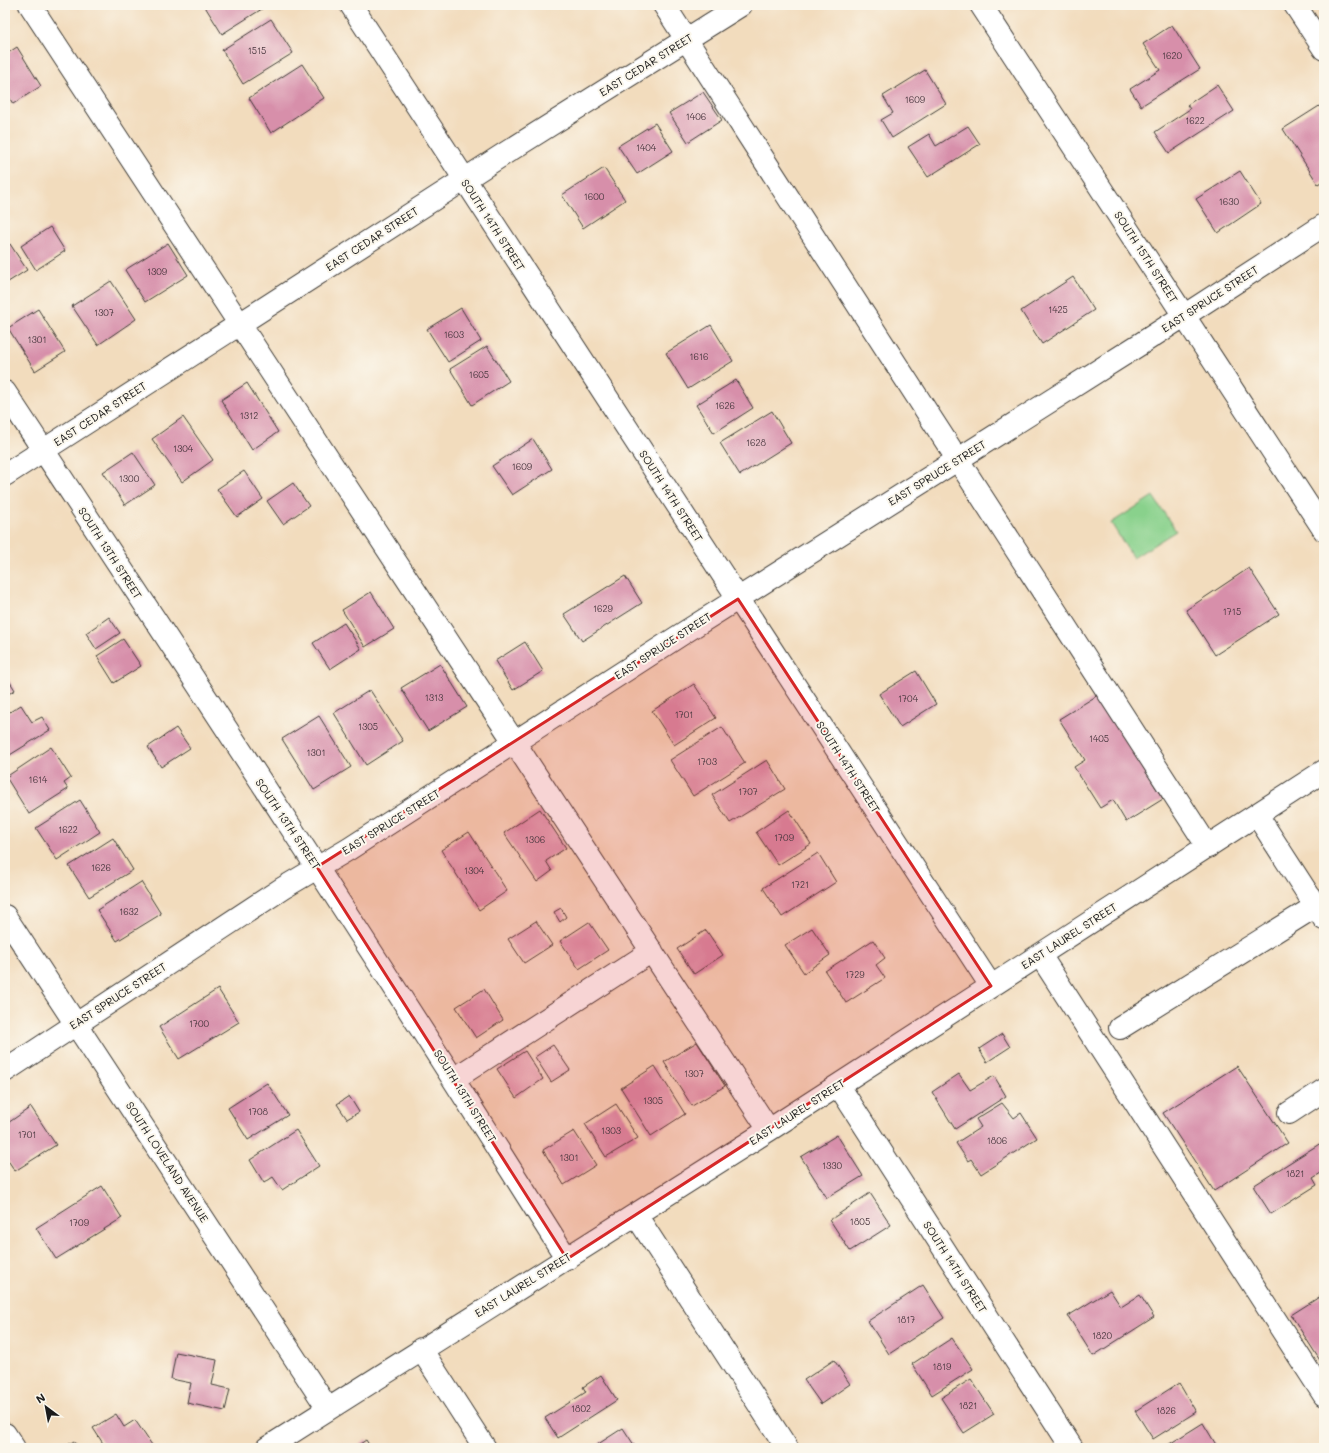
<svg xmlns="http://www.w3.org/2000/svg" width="1329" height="1453" font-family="Mali,sans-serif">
  <rect width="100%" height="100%" fill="#fbf7ec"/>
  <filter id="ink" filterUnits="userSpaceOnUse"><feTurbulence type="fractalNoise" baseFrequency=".025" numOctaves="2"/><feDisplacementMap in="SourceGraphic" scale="8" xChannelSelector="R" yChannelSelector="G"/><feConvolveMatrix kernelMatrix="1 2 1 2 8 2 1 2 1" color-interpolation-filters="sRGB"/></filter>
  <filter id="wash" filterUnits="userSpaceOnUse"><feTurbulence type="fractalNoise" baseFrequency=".012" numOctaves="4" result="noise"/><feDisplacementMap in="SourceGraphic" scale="16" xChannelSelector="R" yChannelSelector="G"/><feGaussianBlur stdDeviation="0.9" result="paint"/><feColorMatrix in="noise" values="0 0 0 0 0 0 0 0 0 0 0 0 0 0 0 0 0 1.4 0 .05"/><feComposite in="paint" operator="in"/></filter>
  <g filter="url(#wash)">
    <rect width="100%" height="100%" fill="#f2dcbd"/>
    <path fill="#89d18c" stroke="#527654" d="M1153,496L1176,531L1133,558L1111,523Z"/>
    <g id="blocks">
      <path fill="#d78faa" d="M204,5H264L265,7L222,34Z
        M271,19L293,53L243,84L222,50Z
        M1172,25L1200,69L1141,106L1130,89L1160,70L1143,44Z
        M17,47L41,86L13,104L5,90V55Z
        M302,64L324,98L271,133L249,98Z
        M925,70L946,104L892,138L881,120L893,113L883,96Z
        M1217,85L1234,111L1169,153L1155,132L1190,109L1187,105Z
        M703,92L722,120L688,142L669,113Z
        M1324,103V180L1318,184L1283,129Z
        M655,123L673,151L637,174L618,146Z
        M968,126L980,144L928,177L908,147L929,134L936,146Z
        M604,168L625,200L583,228L562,195Z
        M1240,171L1261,204L1218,233L1196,199Z
        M50,227L65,251L36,270L21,246Z
        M168,243L188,275L145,302L125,270Z
        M10,244L27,270L5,284V247Z
        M1073,277L1094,310L1042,344L1021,311Z
        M111,281L136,319L98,345L72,306Z
        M461,308L481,341L448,362L427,329Z
        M38,309L65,352L35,371L8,328Z
        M711,325L733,361L688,389L666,353Z
        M487,346L509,381L472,405L450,369Z
        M736,380L753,408L714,433L696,405Z
        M247,383L278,432L252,450L221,400Z
        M772,411L791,443L740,475L720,443Z
        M183,417L213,460L182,482L152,439Z
        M533,439L552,469L512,495L492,466Z
        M133,452L155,485L125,505L103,472Z
        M244,471L263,499L237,517L217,489Z
        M293,483L309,506L283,524L267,501Z
        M1249,568L1279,614L1215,655L1186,610Z
        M625,576L642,603L582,641L564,614Z
        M371,592L394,629L365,647L342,610Z
        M109,617L120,633L96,649L86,633Z
        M344,623L361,649L330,669L313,643Z
        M123,639L141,666L114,683L97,656Z
        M525,642L543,671L513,690L495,661Z
        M440,664L467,707L428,731L401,688Z
        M916,671L936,704L900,727L879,694Z
        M5,674L15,690L5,696Z
        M694,684L716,718L674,745L652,711Z
        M370,690L403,741L366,765L334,713Z
        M1098,695L1163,799L1126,822L1113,800L1100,808L1074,767L1085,760L1059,719Z
        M21,705L32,722L42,717L50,730L5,758V715Z
        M319,716L351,767L314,790L282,739Z
        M722,727L745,763L693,796L670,760Z
        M176,728L190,748L161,767L148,747Z
        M51,747L71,778L64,783L68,789L29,814L6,777Z
        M767,760L785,789L730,823L712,795Z
        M80,800L100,832L57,860L36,828Z
        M540,809L566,848L546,861L552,871L537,882L504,833Z
        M789,810L811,844L778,865L756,832Z
        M469,832L507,891L479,910L441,850Z
        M113,838L133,870L89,897L69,866Z
        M818,853L836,882L782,917L763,888Z
        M141,882L161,914L117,941L97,910Z
        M561,908L566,917L560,922L554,912Z
        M536,921L552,945L524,963L508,939Z
        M589,922L608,950L579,969L560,941Z
        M812,928L830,955L804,973L785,945Z
        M706,930L723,955L694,974L677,949Z
        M873,940L885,958L876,965L885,978L846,1003L825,971Z
        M218,989L239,1022L179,1059L159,1027Z
        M484,989L503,1020L476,1038L456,1007Z
        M1002,1034L1010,1047L987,1062L979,1049Z
        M697,1042L725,1086L692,1106L664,1062Z
        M553,1045L570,1070L551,1082L535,1057Z
        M525,1051L543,1079L516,1098L497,1069Z
        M655,1066L685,1114L651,1136L621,1088Z
        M1237,1066L1288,1143L1214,1191L1163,1113Z
        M959,1074L970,1090L994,1076L1006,1096L955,1129L932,1092Z
        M267,1083L288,1115L248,1140L228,1108Z
        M349,1096L359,1112L347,1119L337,1104Z
        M1002,1103L1014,1118L1021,1113L1037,1138L981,1174L971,1159L968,1161L956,1143L981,1127L976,1119Z
        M616,1104L638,1138L606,1157L585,1124Z
        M31,1107L56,1145L15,1171L5,1156V1125Z
        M296,1130L319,1166L282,1190L273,1177L264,1183L250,1160Z
        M574,1131L596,1165L564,1185L543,1150Z
        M837,1135L863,1176L827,1198L801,1157Z
        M1324,1141V1171L1313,1178L1317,1185L1271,1214L1253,1186Z
        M102,1186L122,1218L56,1259L36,1228Z
        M870,1193L891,1225L850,1251L830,1220Z
        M923,1285L944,1318L889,1354L868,1321Z
        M1110,1290L1121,1307L1140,1295L1154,1317L1093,1356L1068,1316Z
        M1324,1294V1360L1321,1362L1291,1315Z
        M952,1338L973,1369L932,1395L912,1364Z
        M176,1352L217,1360L212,1385L230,1389L225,1411L187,1403L191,1383L171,1379Z
        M834,1360L850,1384L821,1404L804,1380Z
        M601,1375L617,1400L558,1438L545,1418L586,1392L583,1387Z
        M971,1379L994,1414L964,1433L941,1398Z
        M1179,1383L1196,1412L1153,1439L1135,1411Z
        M116,1414L124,1427L135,1420L154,1448H106L93,1428Z
        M1203,1423L1218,1448H1163Z
        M623,1428L636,1448H592Z
        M366,1440L371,1448H354Z
        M74,1441L79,1448H63Z"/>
    </g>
  </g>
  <g filter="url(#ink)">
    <use href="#blocks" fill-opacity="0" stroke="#3c3934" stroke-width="1"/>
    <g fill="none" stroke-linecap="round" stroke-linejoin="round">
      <g stroke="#3c3934" stroke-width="24">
        <path id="minor" d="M30,5L769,1130
          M351,5L991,986
          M664,5L1208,847
          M981,5L1324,530
          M1295,5L1324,49
          M5,392C195,680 384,967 567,1259
          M5,475L504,154L741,5
          M1257,815L1324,919
          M5,916L328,1409
          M1040,955L1324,1395
          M1120,1028L1316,906
          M5,1071L283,888L349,849L682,634L1142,343L1324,225
          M454,1079L652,951
          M839,1086L1072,1448
          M1289,1113L1324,1090
          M636,1215L787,1448
          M421,1349L485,1448
          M5,1434L14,1448
          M267,1448L769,1130L1324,771"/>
      </g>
      <use href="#minor" stroke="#fff" stroke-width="22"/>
    </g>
  </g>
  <path fill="#d62828" fill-opacity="0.2" stroke="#d62828" stroke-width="3" stroke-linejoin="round" d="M738,599L991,986L567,1259L317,867Z"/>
  <g text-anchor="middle" stroke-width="4" stroke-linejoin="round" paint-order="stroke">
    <g font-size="9" fill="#4b3940">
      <text x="257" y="54">1515</text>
      <text x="1172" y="59">1620</text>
      <text x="915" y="103">1609</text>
      <text x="696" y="120">1406</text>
      <text x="1195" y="124">1622</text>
      <text x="646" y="151">1404</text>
      <text x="594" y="200">1600</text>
      <text x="1229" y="205">1630</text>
      <text x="157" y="275">1309</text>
      <text x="1058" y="313">1425</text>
      <text x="104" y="316">1307</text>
      <text x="454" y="338">1603</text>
      <text x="37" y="343">1301</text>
      <text x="699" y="360">1616</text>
      <text x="479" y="378">1605</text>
      <text x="725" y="409">1626</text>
      <text x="249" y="419">1312</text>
      <text x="756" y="446">1628</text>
      <text x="183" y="452">1304</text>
      <text x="522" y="470">1609</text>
      <text x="129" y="482">1300</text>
      <text x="603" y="612">1629</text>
      <text x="1232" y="615">1715</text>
      <text x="434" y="701">1313</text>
      <text x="908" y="702">1704</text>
      <text x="684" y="718">1701</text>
      <text x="368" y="730">1305</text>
      <text x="1099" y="742">1405</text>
      <text x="316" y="756">1301</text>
      <text x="707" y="765">1703</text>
      <text x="38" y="783">1614</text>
      <text x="748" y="795">1707</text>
      <text x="68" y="833">1622</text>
      <text x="784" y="841">1709</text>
      <text x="535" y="843">1306</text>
      <text x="101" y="871">1626</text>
      <text x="474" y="874">1304</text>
      <text x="800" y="888">1721</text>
      <text x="129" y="915">1632</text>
      <text x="855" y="978">1729</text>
      <text x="199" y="1027">1700</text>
      <text x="694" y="1077">1307</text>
      <text x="653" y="1104">1305</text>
      <text x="258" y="1115">1708</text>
      <text x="611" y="1134">1303</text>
      <text x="27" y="1138">1701</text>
      <text x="997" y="1144">1806</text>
      <text x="569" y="1161">1301</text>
      <text x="832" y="1169">1330</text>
      <text x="1295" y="1177">1821</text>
      <text x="860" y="1225">1805</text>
      <text x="79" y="1226">1709</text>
      <text x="906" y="1323">1817</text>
      <text x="1102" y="1339">1820</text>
      <text x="942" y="1370">1819</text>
      <text x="968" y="1409">1821</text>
      <text x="581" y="1412">1802</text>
      <text x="1166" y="1414">1826</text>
    </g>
    <g font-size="11" fill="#1c1c1c" stroke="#fbf7ec">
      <text transform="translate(646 65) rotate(-32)" y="4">EAST CEDAR STREET</text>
      <text transform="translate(493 225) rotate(57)" y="4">SOUTH 14TH STREET</text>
      <text transform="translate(372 239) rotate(-33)" y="4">EAST CEDAR STREET</text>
      <text transform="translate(1146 257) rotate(57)" y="4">SOUTH 15TH STREET</text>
      <text transform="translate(1210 299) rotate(-33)" y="4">EAST SPRUCE STREET</text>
      <text transform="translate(100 414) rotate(-33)" y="4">EAST CEDAR STREET</text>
      <text transform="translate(937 473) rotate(-32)" y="4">EAST SPRUCE STREET</text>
      <text transform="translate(671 496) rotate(57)" y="4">SOUTH 14TH STREET</text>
      <text transform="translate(110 553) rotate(57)" y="4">SOUTH 13TH STREET</text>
      <text transform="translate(663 646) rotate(-33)" y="4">EAST SPRUCE STREET</text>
      <text transform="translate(848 767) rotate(57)" y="4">SOUTH 14TH STREET</text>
      <text transform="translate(391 822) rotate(-32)" y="4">EAST SPRUCE STREET</text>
      <text transform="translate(288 824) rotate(56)" y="4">SOUTH 13TH STREET</text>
      <text transform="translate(1069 936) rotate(-33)" y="4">EAST LAUREL STREET</text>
      <text transform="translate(118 996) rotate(-33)" y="4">EAST SPRUCE STREET</text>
      <text transform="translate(465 1096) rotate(58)" y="4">SOUTH 13TH STREET</text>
      <text transform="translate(797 1112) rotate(-33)" y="4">EAST LAUREL STREET</text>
      <text transform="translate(167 1162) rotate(57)" y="4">SOUTH LOVELAND AVENUE</text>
      <text transform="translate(955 1267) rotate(57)" y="4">SOUTH 14TH STREET</text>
      <text transform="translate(523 1285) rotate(-32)" y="4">EAST LAUREL STREET</text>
    </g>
  </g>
  <rect width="1329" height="1453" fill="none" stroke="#fbf7ec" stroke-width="20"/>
  <g transform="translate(46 1407) rotate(328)" stroke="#fbf7ec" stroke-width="3" paint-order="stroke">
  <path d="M0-3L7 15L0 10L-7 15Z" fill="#1c1c1c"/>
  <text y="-6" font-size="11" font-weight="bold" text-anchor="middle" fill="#1c1c1c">N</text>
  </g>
</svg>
